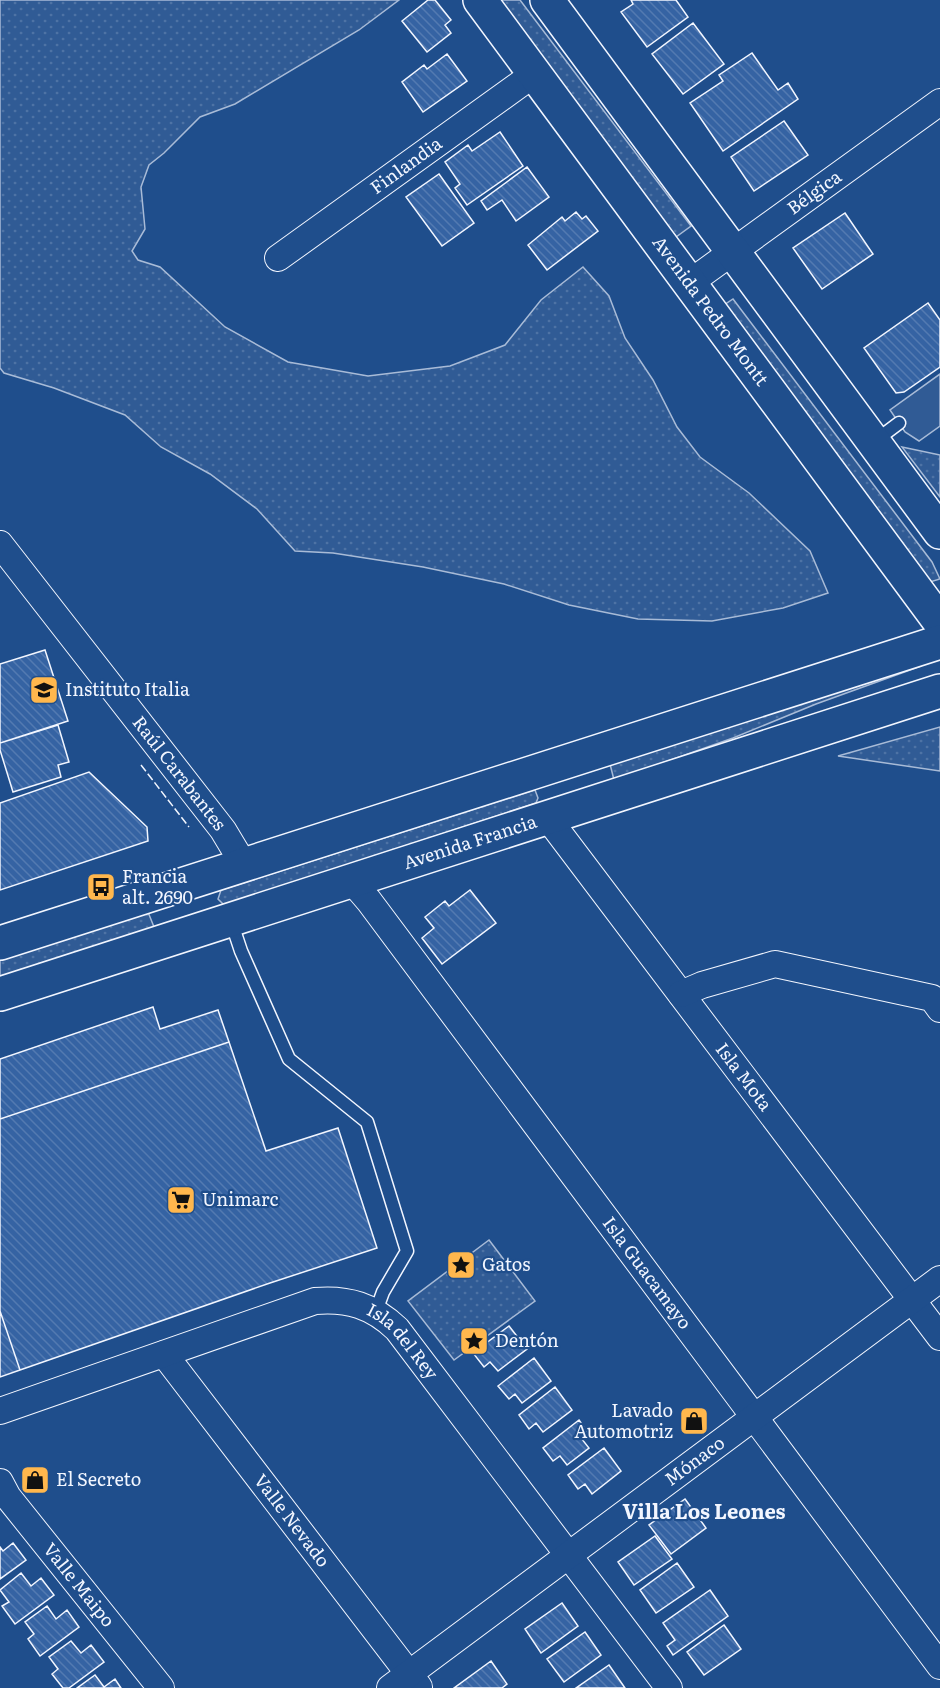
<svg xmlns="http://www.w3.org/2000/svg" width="940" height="1688" font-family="Literata,serif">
  <defs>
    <pattern id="green-dots" width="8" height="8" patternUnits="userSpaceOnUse" patternTransform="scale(1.5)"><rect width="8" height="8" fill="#305b95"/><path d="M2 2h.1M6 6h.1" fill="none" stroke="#4e73a5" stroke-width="1.8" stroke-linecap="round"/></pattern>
    <pattern id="building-back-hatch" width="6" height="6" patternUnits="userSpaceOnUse" patternTransform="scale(1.5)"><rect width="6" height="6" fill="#3563a3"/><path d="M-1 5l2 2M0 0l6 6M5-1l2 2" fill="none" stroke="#537ab1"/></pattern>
  </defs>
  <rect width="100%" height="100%" fill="#1f4e8c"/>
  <path fill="url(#green-dots)" stroke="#a8bbd7" stroke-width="1.5" d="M0,0H399L359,30L235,104L200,117L164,153L149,165L141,187L145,229L132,251L138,260L160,267L225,327L288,362L368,376L450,366L505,345L541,300L583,267L609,296L625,338L653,380L677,427L700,457L749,493L810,551L828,593L783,608L712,621L638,619L569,605L504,584L423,567L333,553L295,551L257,509L210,474L161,447L125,415L54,388L4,373L0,368Z
    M498,0H520L691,226L676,237Z
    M733,299L932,562L940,579L930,582L721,307Z
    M902,447L940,455V497Z
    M919,662L921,666L816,704L733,738L614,780L610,764Z
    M940,727V771L838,756Z
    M535,790L538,798L536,803L224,905L218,899L221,890Z
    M148,912L154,927L0,977V960Z
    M489,1240L535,1301L454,1360L408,1301Z"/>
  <path fill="#305b95" stroke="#a8bbd7" stroke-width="1.5" d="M940,374V426L919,441L905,432L890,410Z"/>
  <path fill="url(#building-back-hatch)" stroke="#f2f6ff" stroke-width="1.5" d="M428,0H435L451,20L445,25L451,33L427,52L402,21Z
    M631,0H676L688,17L647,47L621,12L633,4Z
    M693,23L724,64L683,94L652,54Z
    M752,53L778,90L788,83L798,99L723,151L690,103L723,81L719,75Z
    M447,54L467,81L423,112L402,82L424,65L427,69Z
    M784,121L808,155L754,191L731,157Z
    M500,132L523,166L467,205L455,188L460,184L445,162L468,145L472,151Z
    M527,167L549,197L516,221L502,200L487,210L481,201Z
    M439,174L474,223L442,246L406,197Z
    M576,212L582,219L586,216L598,231L547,270L528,245L562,217L565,221Z
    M845,213L873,254L822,289L793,248Z
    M928,303L940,320V367L904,392L896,393L864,348Z
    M45,650L68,721L0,743V664Z
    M58,725L69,762L58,765L61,777L13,792L0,750V743Z
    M89,772L147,827L148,841L0,890V803Z
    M470,890L496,923L442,964L422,938L434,928L425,917L445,901L449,906Z
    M153,1007L160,1029L218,1010L229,1042L0,1119V1059Z
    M229,1042L266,1151L338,1128L377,1248L270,1283L20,1370L0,1311V1119Z
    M0,1311L20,1370L0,1377Z
    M509,1326L527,1349L498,1371L490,1362L484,1367L473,1353Z
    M534,1358L551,1381L522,1403L515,1394L509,1399L498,1386Z
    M555,1387L572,1410L543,1432L536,1423L529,1429L519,1415Z
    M579,1420L588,1433L581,1438L589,1448L567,1465L560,1456L553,1461L543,1448Z
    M604,1448L621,1471L592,1494L585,1484L578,1489L568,1475Z
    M685,1499L706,1528L671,1554L649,1525Z
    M655,1536L672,1559L634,1585L618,1562Z
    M13,1543L26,1560L0,1579V1547L3,1551Z
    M677,1563L694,1587L656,1613L640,1590Z
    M21,1573L31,1586L41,1578L54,1595L15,1624L2,1606L9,1602L0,1590Z
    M710,1590L728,1616L673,1655L667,1646L675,1640L663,1623Z
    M562,1603L578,1626L541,1653L525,1629Z
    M47,1606L56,1619L67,1610L79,1627L40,1656L28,1639L34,1634L25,1622Z
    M724,1625L741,1649L704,1675L687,1652Z
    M585,1632L601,1655L564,1682L547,1659Z
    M71,1641L81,1653L91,1645L104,1662L69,1688H63L52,1674L58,1669L49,1657Z
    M491,1661L507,1684L502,1688H454Z
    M609,1665L625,1688H576Z
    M95,1675L104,1687L115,1679L121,1688H77Z"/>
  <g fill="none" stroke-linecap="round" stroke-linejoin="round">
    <g stroke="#f2f6ff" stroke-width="15">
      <path id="service" d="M875,441L899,423
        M231,921L241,951L289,1059L367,1122L407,1251L383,1292L376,1311"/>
    </g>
    <g stroke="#f2f6ff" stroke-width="28">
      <g id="minor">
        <path id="s1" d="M278,258L534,74"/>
        <path id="s2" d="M688,284L940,102"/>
        <path id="s3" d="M0,544L223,830L244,865"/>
        <path id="s4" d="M547,817L940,1337"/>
        <path id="s5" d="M351,880L369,901L940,1666"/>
        <path d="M681,994L702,985L775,964L932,998L940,1009"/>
        <path id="s6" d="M164,1354L419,1687"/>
        <path id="s7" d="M0,1411L315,1301C348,1298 373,1306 397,1329L669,1688"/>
        <path id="s8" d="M0,1482L8,1497L161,1688"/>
        <path id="s9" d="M390,1688L940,1279"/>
      </g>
    </g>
    <g stroke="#f2f6ff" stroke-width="36">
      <g id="secondary">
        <path id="s10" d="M480,0L940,622"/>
        <path d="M547,0L940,532"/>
      </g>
    </g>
    <g stroke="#f2f6ff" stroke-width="36">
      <g id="primary">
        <path d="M0,943L940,642"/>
        <path id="s11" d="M0,994L940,691"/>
      </g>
    </g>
    <use href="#service" stroke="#1f4e8c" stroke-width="12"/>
    <use href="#minor" stroke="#1f4e8c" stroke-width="26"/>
    <use href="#secondary" stroke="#1f4e8c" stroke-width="33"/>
    <use href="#primary" stroke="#1f4e8c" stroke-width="33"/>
    <path stroke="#f2f6ff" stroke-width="1.5" stroke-dasharray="8 3" stroke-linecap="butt" d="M141,765L189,827"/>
  </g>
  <defs>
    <g id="school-square" transform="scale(1.5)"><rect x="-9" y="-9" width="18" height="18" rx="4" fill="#ffb74d" stroke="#1f4e8c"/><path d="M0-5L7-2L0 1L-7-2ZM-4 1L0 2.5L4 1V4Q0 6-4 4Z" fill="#111"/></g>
    <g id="bus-square" transform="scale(1.5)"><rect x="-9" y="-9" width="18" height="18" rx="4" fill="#ffb74d" stroke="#1f4e8c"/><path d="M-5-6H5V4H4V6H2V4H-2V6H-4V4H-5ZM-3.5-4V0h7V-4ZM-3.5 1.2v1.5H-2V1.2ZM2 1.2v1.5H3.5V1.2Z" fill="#111"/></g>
    <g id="supermarket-square" transform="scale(1.5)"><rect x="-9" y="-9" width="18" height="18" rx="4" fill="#ffb74d" stroke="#1f4e8c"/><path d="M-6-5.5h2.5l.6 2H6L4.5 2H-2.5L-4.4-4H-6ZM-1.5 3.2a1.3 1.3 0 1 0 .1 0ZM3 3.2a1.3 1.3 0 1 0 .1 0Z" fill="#111"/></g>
    <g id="sight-square" transform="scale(1.5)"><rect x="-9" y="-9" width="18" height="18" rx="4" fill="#ffb74d" stroke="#1f4e8c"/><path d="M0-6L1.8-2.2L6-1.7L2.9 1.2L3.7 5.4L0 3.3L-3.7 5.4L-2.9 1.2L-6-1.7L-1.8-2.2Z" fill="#111"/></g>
    <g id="shop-square" transform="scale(1.5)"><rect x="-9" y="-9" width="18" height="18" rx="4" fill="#ffb74d" stroke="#1f4e8c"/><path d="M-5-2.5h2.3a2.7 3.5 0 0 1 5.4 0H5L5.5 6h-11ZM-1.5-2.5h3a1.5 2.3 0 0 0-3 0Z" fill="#111"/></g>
  </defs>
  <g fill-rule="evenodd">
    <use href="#school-square" x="44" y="690"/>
    <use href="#bus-square" x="101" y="887"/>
    <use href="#supermarket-square" x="181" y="1200"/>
    <use href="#sight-square" x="461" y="1265"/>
    <use href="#sight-square" x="474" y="1341"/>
    <use href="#shop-square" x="694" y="1421"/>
    <use href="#shop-square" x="35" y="1480"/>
  </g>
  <g text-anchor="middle" stroke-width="4.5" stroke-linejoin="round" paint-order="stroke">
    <g font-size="18" fill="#f2f6ff" stroke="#1f4e8c">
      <text dy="6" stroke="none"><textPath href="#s1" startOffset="158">Finlandia</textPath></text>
      <text dy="6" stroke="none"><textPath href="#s2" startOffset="156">Bélgica</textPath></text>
      <text dy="6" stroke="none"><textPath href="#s10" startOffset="387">Avenida Pedro Montt</textPath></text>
      <text dy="6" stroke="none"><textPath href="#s3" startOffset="291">Raúl Carabantes</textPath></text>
      <text dy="6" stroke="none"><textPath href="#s11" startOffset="494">Avenida Francia</textPath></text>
      <text dy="6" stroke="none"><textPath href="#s4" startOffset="326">Isla Mota</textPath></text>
      <text dy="6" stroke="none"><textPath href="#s5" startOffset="492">Isla Guacamayo</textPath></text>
      <text dy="6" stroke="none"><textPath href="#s7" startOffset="436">Isla del Rey</textPath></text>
      <text dy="6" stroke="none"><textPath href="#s9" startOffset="380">Mónaco</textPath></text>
      <text dy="6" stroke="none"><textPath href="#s6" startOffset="210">Valle Nevado</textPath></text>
      <text dy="6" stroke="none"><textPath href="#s8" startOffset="130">Valle Maipo</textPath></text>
    </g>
    <g font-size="18" fill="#f2f6ff" stroke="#1f4e8c" text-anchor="start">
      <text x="65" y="696">Instituto Italia</text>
      <text x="122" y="883">Francia<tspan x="122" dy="21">alt. 2690</tspan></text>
      <text x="202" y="1206">Unimarc</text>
      <text x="482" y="1271">Gatos</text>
      <text x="495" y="1347">Dentón</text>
      <text x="673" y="1417" text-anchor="end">Lavado<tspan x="673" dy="21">Automotriz</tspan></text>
      <text x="56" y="1486">El Secreto</text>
    </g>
    <g font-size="20" font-weight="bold" fill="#f2f6ff" stroke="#1f4e8c">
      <text x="704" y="1519">Villa Los Leones</text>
    </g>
  </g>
</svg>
